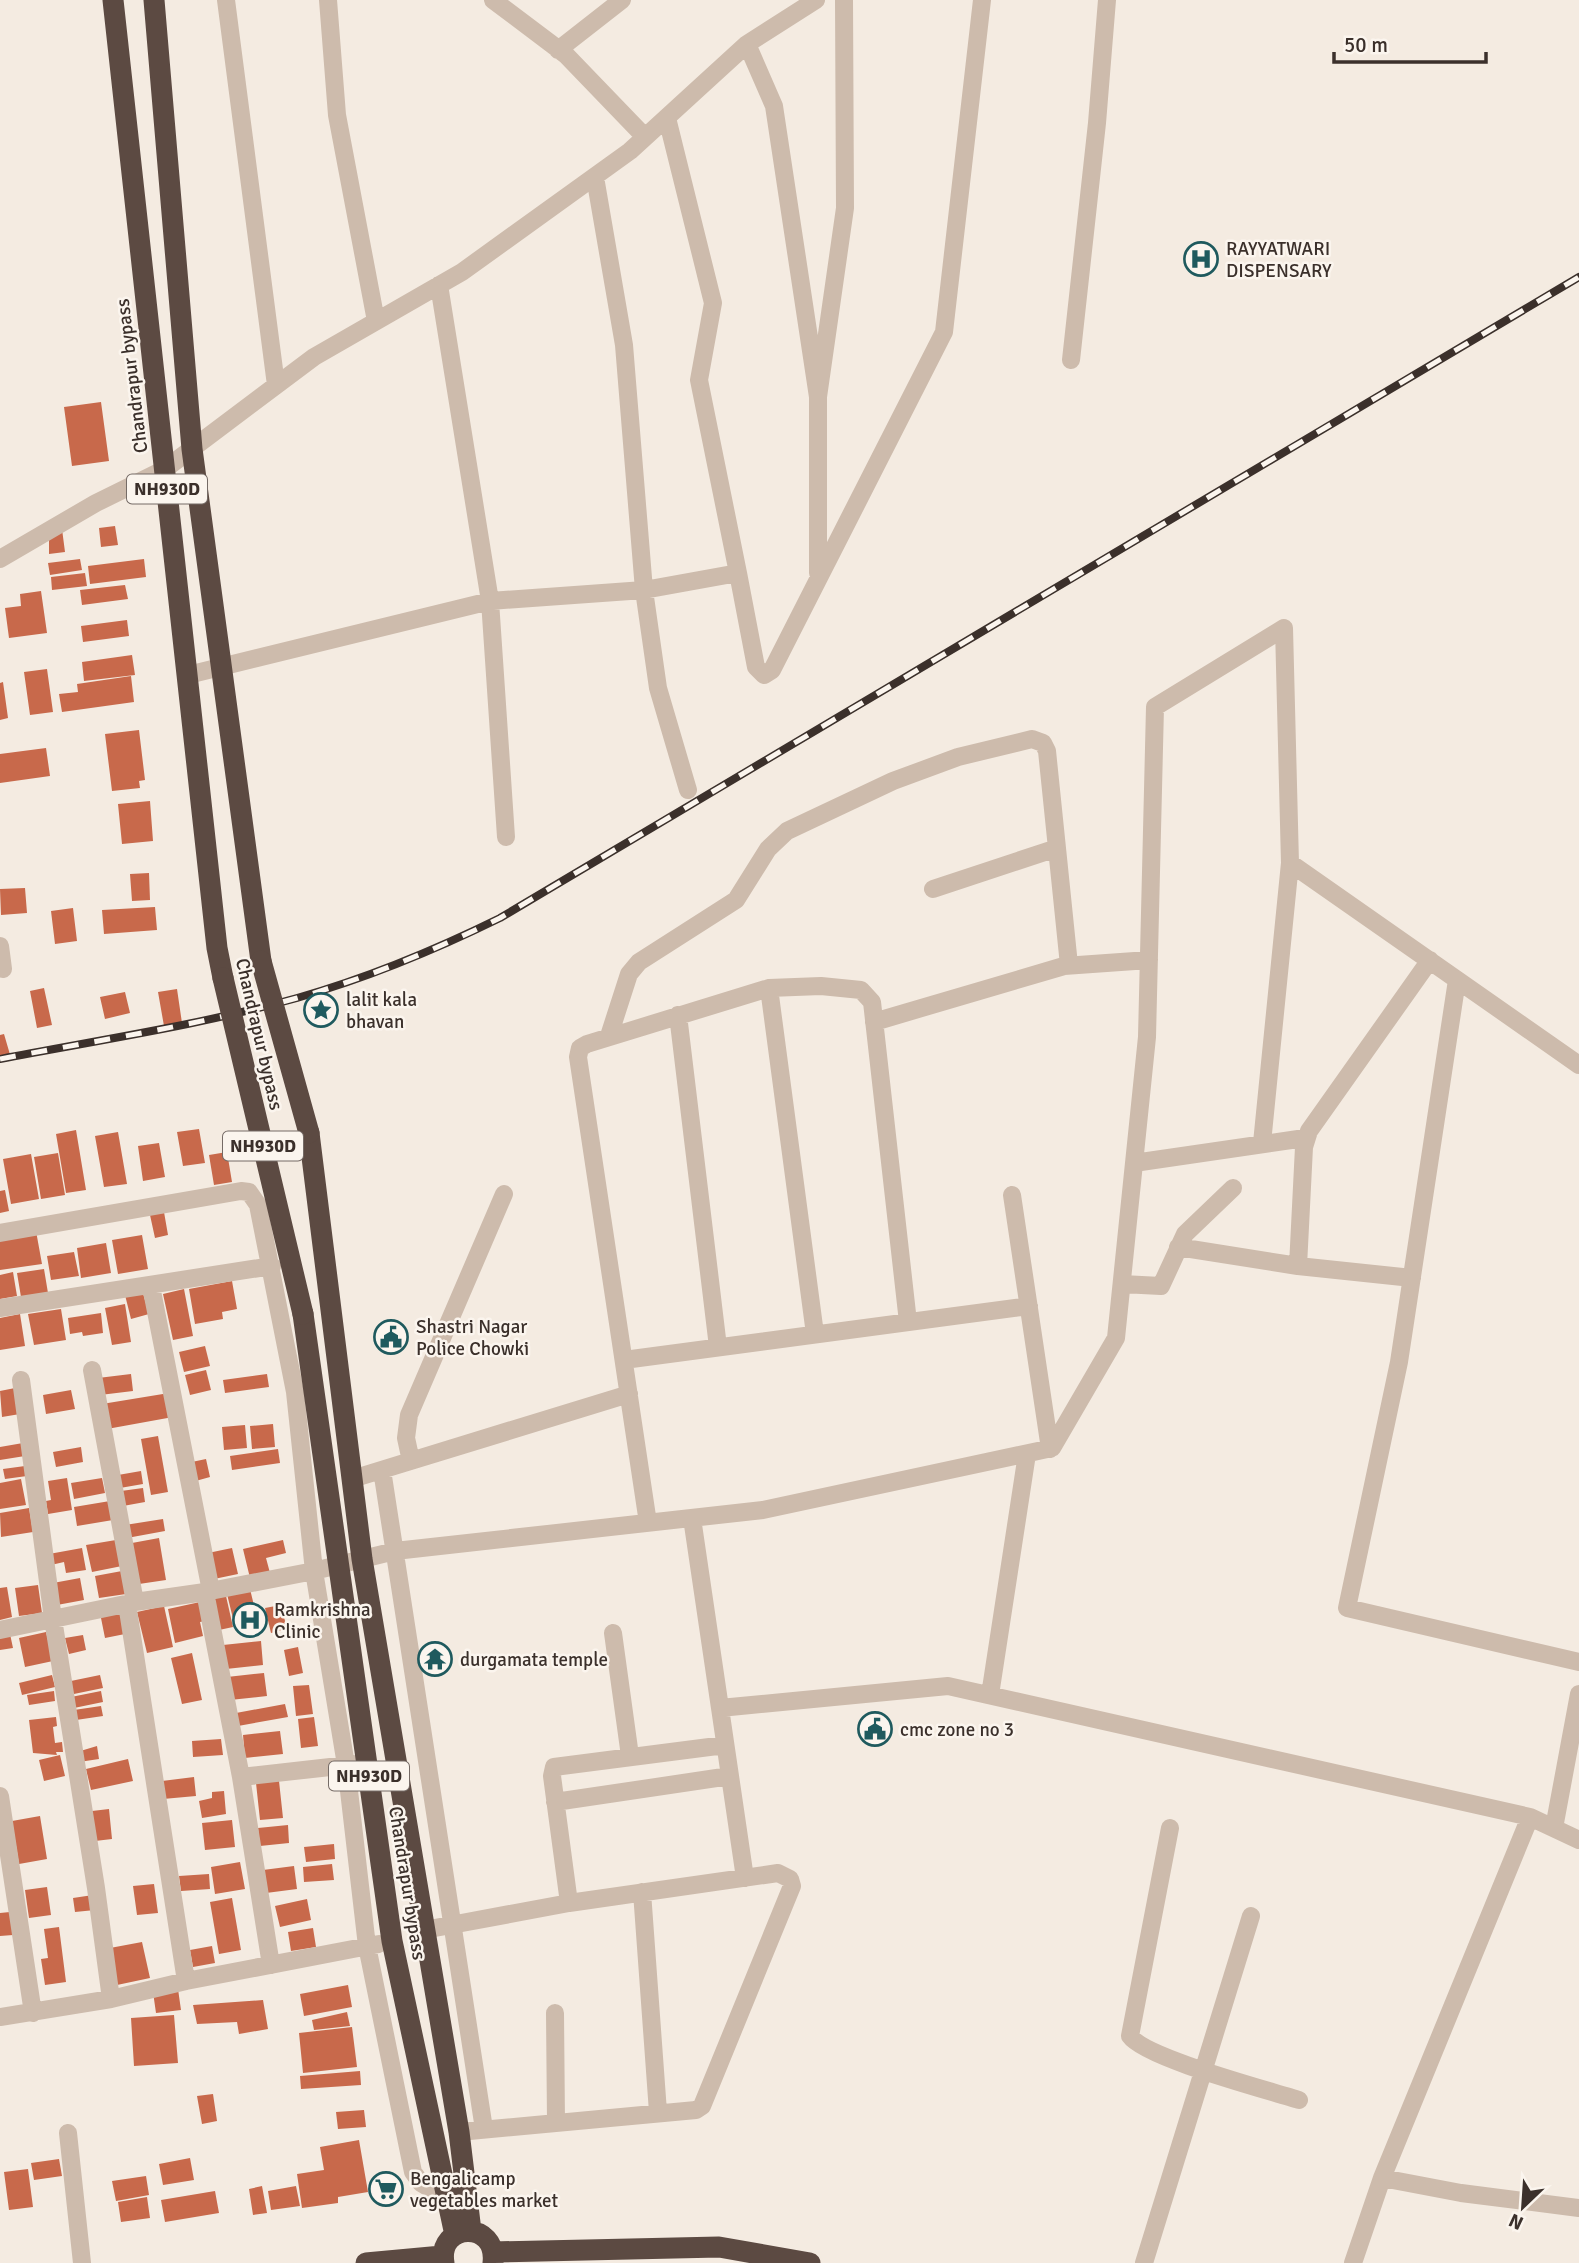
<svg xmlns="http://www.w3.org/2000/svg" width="1579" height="2263" font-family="Signika,sans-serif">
  <rect width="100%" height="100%" fill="#f4ebe1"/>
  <path fill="#c8694b" d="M101,402L109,461L72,466L64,407Z
    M115,526L118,545L101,547L99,528Z
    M62,529L65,552L49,554V537Z
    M80,559L82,570L50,575L48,563Z
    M144,559L146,577L90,584L88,566Z
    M85,573L87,586L52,590L51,577Z
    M125,585L128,599L82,605L80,590Z
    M41,591L47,633L9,638L5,608L21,606L20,594Z
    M127,620L129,636L83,642L81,626Z
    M132,655L135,675L84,681L82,662Z
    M47,669L53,712L30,715L24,672Z
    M131,676L134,702L62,712L59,694L78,692L77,684Z
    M3,682L8,718L0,720V683Z
    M139,730L145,780L139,781L140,788L112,791L105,734Z
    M46,748L50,776L0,783V754Z
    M150,801L153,841L122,844L118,804Z
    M149,873L150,900L132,901L130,874Z
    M25,888L27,913L1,915L0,889Z
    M155,907L157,930L104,934L102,910Z
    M73,908L77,941L55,944L51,911Z
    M44,988L52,1025L37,1028L30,991Z
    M177,989L182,1023L164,1026L158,992Z
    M125,992L130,1013L105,1019L100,997Z
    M4,1034L11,1058L0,1061V1035Z
    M199,1129L205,1163L183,1166L177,1132Z
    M76,1130L86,1190L66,1193L56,1134Z
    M118,1132L127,1184L104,1187L95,1136Z
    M159,1143L165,1177L143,1181L138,1146Z
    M227,1152L232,1182L214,1185L209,1155Z
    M58,1153L65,1195L41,1199L34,1157Z
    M31,1154L39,1199L11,1204L3,1159Z
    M5,1190L9,1211L0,1213V1191Z
    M164,1212L168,1235L155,1238L150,1215Z
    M36,1231L42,1264L0,1270V1236Z
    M142,1235L148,1269L118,1274L112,1240Z
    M106,1243L111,1273L81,1278L77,1248Z
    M74,1252L79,1276L51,1280L47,1256Z
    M44,1269L48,1293L21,1297L17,1273Z
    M13,1272L17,1296L0,1299V1275Z
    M232,1281L237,1309L222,1312L223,1319L195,1324L189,1289Z
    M184,1289L193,1336L173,1340L163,1294Z
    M142,1290L149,1314L131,1319L125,1295Z
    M125,1304L131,1342L112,1345L105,1308Z
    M61,1309L66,1340L34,1345L28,1314Z
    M101,1313L103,1333L83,1336L82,1332L70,1334L68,1318Z
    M20,1314L25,1346L0,1350V1318Z
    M205,1346L210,1366L184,1372L179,1352Z
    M206,1370L211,1390L190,1395L185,1375Z
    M131,1374L133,1391L100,1395L98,1378Z
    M267,1374L269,1387L225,1393L223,1380Z
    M15,1388L20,1414L2,1417L0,1391Z
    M71,1390L75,1409L46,1414L43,1395Z
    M169,1393L173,1417L107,1429L102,1404Z
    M273,1424L275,1447L252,1449L250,1426Z
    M245,1425L247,1448L224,1450L222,1427Z
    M158,1436L168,1492L151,1495L141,1439Z
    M23,1443L25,1456L0,1460V1447Z
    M81,1447L83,1462L56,1467L53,1452Z
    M278,1449L280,1463L232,1470L230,1456Z
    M206,1459L210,1477L192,1482L187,1463Z
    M25,1466L27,1476L5,1479L3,1469Z
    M141,1471L143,1484L120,1488L118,1475Z
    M67,1478L72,1510L48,1514L46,1501L51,1500L48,1481Z
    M102,1478L105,1493L74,1499L71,1483Z
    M21,1479L26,1505L0,1509V1483Z
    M143,1488L145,1502L123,1506L121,1491Z
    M110,1501L113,1520L77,1526L74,1507Z
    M29,1508L33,1532L1,1537L0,1513Z
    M163,1519L165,1531L127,1538L125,1525Z
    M159,1538L166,1580L139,1584L132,1543Z
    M116,1540L122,1566L92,1572L86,1545Z
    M283,1540L286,1553L266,1558L270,1573L250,1578L243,1549Z
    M82,1548L86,1570L66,1573L64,1562L51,1565L49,1554Z
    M232,1548L238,1574L214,1579L208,1553Z
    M122,1571L126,1594L99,1598L95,1576Z
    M80,1578L84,1600L57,1605L53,1583Z
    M38,1585L42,1613L19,1616L15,1588Z
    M7,1587L12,1617L0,1620V1588Z
    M250,1589L259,1626L236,1631L227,1594Z
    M226,1596L233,1627L219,1630L212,1599Z
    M200,1602L205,1621L200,1622L203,1636L175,1643L168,1609Z
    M281,1605L287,1629L271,1633L265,1608Z
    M164,1606L173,1647L147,1653L137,1612Z
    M120,1609L125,1634L105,1638L100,1613Z
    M46,1632L53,1661L25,1667L19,1638Z
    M10,1634L13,1648L0,1650V1636Z
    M83,1635L86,1650L69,1654L65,1638Z
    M261,1641L263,1665L226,1669L223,1645Z
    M298,1647L303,1673L289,1676L284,1650Z
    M192,1653L202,1700L182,1704L171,1658Z
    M264,1673L267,1696L230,1700L227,1677Z
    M52,1675L55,1687L22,1695L19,1683Z
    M100,1675L103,1688L69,1695L66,1682Z
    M309,1685L313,1714L296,1716L293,1686Z
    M54,1691L55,1701L29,1705L27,1695Z
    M101,1691L103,1702L74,1708L71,1697Z
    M285,1704L288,1717L238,1726L236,1713Z
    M101,1706L103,1716L76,1720L74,1710Z
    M56,1717L57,1726L53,1727L55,1743L62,1742L63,1752H56L57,1755L33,1753L29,1720Z
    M314,1717L318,1746L301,1748L298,1719Z
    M280,1731L283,1754L245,1758L243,1735Z
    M221,1739L223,1755L193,1757L192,1741Z
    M97,1746L99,1759L79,1762L77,1752Z
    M60,1755L65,1776L44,1781L39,1760Z
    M128,1759L133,1781L91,1790L86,1769Z
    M194,1777L196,1796L163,1799L162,1781Z
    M279,1781L283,1818L260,1820L256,1783Z
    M224,1791L226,1814L202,1818L199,1801L212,1798V1792Z
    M109,1809L112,1839L95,1841L92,1811Z
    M40,1816L47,1859L19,1864L12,1821Z
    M232,1820L235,1847L205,1850L202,1823Z
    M288,1825L289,1843L260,1846L258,1828Z
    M334,1844L335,1859L306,1862L304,1847Z
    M240,1862L245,1889L215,1894L211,1867Z
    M332,1864L334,1880L304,1882L303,1867Z
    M294,1866L297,1889L266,1893L263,1870Z
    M209,1874L210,1889L181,1891L179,1876Z
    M154,1884L158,1913L137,1915L133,1886Z
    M47,1887L51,1915L29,1918L25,1890Z
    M93,1895L95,1910L75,1912L73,1898Z
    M232,1898L241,1950L219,1954L210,1902Z
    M307,1899L311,1920L280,1927L275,1906Z
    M10,1912L13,1935L0,1936V1913Z
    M59,1927L66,1982L45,1985L41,1959L48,1958L44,1929Z
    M313,1928L316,1947L291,1951L288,1932Z
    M142,1942L150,1978L117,1985L110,1948Z
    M212,1946L215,1963L193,1967L190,1950Z
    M348,1985L352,2007L304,2016L300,1994Z
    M178,1989L181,2010L156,2013L153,1992Z
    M263,2000L268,2029L239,2034L237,2022L197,2024L193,2005Z
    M347,2012L350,2026L314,2030L312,2020Z
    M174,2015L178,2063L134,2066L131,2018Z
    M352,2027L357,2067L303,2073L299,2033Z
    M360,2071L361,2085L301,2089L300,2076Z
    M213,2094L217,2121L202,2124L197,2096Z
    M364,2110L366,2127L338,2129L336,2112Z
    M359,2140L368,2192L338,2197V2203L302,2208L297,2174L324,2170L320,2147Z
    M190,2158L194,2180L163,2185L159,2164Z
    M59,2159L62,2176L34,2180L31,2163Z
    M28,2169L33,2207L9,2210L4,2172Z
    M146,2176L149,2195L116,2201L112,2181Z
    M262,2186L267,2213L253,2215L249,2189Z
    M296,2186L300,2206L271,2210L268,2191Z
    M215,2191L219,2213L165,2222L161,2200Z
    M147,2197L150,2218L121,2222L118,2202Z"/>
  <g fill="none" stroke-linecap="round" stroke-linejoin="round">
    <path stroke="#cdbbac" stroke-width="18" d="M226,0L276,385
      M328,0L337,115L376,321
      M493,0L566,55L645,137
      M747,44L774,106L818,397L845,208L844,0
      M558,50L622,0
      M667,118L713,303L699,380L738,573L644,590L658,688L688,790
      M439,285L490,601L506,837
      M1071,360L1097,123L1107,0
      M0,559L96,503L165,469L314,357L462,272L630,151L747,44L816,0
      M738,573L756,667L764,675L772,670L944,332L982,0
      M818,573V397
      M188,675L490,601L644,590L624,345L595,177
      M933,889L1057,848
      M0,946L3,969
      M1457,980L1399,1362L1347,1608L1579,1662
      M769,988L815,1334
      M678,1015L718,1347
      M874,1022L1064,966L1149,960
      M609,1036L629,974L639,962L736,900L768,849L787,831L893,781L958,757L1032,739L1043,743L1047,751L1069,965
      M1262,1143L1290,863
      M1134,1163L1305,1138
      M1012,1195L1050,1449
      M0,1233L241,1191L249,1192L258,1205L295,1392L314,1571L346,1765L367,1946L413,2172L421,2183L448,2199
      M1178,1247L1298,1266L1412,1278
      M1298,1266L1304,1147L1309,1131L1430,960
      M1122,1284L1161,1286L1185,1234L1233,1188
      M151,1286L211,1591
      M0,1308L272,1266
      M624,1360L1029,1306
      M92,1370L135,1602
      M21,1380L53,1619L96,1888L111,1999
      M411,1461L406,1438L409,1415L504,1194
      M382,1470L484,2129
      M352,1479L629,1394
      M692,1518L720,1708L948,1686L1530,1817L1579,1840
      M648,1523L578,1057L580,1048L587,1044L769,988L821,986L861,990L872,1002L908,1322
      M205,1592L241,1777L271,1965
      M127,1604L186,1981
      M0,1630L135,1602L205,1592L314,1571L395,1551L763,1510L1052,1448L1116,1338L1147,1037L1155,707L1284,628L1290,863L1579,1065
      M613,1633L630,1756
      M990,1695L1027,1454
      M720,1708L745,1878
      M241,1777L357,1764
      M0,1796L33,2013
      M555,1802L730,1776
      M1170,1828L1130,2036C1145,2058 1268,2090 1299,2100
      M1554,1828L1579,1694
      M642,1892L658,2112
      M569,1903L552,1776L554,1767L725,1745
      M424,1930L569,1903L778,1873L790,1879L792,1886L702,2106L696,2110L459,2132
      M555,2013L556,2122
      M0,2017L111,1999L186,1981L379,1944
      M68,2133L82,2263
      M1382,2178L1461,2193L1579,2208
      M1144,2263L1251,1916
      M1353,2263L1382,2178L1530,1817"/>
    <path stroke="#5c4a42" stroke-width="21" d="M113,0L217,948L223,978
      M154,0L192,449L261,961
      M309,1133L362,1559L459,2132L471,2231
      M303,1314L392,1941L455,2235
      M493,2252L719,2247L810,2263
      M366,2263L442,2256
      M444,2263C437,2222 498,2220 493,2263"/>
    <g stroke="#3b302b" stroke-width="8">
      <path id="rail" d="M0,1059C99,1040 200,1025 297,998C367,978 435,950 500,918L1579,277"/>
    </g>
    <use href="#rail" stroke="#fbf5ee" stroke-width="5" stroke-dasharray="16" stroke-linecap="butt"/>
    <path stroke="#5c4a42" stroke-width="21" d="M261,961L309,1133
      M223,978L303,1314"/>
  </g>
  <defs>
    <g id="hospital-ring" transform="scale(1.75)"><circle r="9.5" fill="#fbf5ee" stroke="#1f5a5e" stroke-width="1.5"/><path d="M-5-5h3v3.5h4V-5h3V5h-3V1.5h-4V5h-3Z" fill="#1f5a5e"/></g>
    <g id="sight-ring" transform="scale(1.75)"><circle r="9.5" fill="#fbf5ee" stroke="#1f5a5e" stroke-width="1.5"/><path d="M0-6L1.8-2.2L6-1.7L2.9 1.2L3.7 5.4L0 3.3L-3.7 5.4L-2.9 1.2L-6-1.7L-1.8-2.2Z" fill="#1f5a5e"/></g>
    <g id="civic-ring" transform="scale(1.75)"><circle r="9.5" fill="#fbf5ee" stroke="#1f5a5e" stroke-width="1.5"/><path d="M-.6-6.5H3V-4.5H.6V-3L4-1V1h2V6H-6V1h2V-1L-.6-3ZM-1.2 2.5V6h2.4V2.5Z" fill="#1f5a5e"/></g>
    <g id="temple-ring" transform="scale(1.75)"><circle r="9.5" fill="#fbf5ee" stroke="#1f5a5e" stroke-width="1.5"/><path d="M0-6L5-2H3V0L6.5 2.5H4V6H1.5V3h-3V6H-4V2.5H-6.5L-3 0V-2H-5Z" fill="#1f5a5e"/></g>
    <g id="supermarket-ring" transform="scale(1.75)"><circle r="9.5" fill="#fbf5ee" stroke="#1f5a5e" stroke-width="1.5"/><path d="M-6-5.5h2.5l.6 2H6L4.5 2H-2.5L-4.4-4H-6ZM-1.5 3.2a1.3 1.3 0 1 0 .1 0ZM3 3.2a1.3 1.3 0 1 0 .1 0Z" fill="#1f5a5e"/></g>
  </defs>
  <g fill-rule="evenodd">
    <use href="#hospital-ring" x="1201" y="259"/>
    <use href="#sight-ring" x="321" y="1010"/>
    <use href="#civic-ring" x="391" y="1337"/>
    <use href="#hospital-ring" x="250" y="1620"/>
    <use href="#temple-ring" x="435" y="1659"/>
    <use href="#civic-ring" x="875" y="1729"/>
    <use href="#supermarket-ring" x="386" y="2189"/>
  </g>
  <g text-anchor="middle" stroke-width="5" stroke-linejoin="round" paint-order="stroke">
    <g fill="#fbf5ee" stroke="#756b66" stroke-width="2">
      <rect x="127" y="474.5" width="80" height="29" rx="5"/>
      <rect x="223" y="1131.5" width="80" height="29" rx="5"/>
      <rect x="329" y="1761.5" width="80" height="29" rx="5"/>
    </g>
    <g font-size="18" font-weight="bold" fill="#3b302b">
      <text x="167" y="495">NH930D</text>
      <text x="263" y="1152">NH930D</text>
      <text x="369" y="1782">NH930D</text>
    </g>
    <g font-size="19" fill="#3b302b" stroke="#fbf5ee" text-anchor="start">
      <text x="1226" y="255">RAYYATWARI<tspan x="1226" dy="22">DISPENSARY</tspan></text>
      <text x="346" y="1006">lalit kala<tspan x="346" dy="22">bhavan</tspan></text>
      <text x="416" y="1333">Shastri Nagar<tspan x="416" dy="22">Police Chowki</tspan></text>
      <text x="274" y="1616">Ramkrishna<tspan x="274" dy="22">Clinic</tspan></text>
      <text x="460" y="1666">durgamata temple</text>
      <text x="900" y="1736">cmc zone no 3</text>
      <text x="410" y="2185">Bengalicamp<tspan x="410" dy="22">vegetables market</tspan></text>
    </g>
    <g font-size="19" fill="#3b302b" stroke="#fbf5ee">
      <text transform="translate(131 376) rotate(-97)" y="7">Chandrapur bypass</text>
      <text transform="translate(260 1034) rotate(77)" y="7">Chandrapur bypass</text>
      <text transform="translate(408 1883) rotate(81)" y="7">Chandrapur bypass</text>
    </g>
  </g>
  <g transform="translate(1523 2207) rotate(205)" stroke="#fbf5ee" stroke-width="5" paint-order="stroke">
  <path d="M0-5L12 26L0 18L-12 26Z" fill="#3b302b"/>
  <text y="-10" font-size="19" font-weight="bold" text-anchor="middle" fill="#3b302b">N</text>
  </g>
  <path d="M1334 52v10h152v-10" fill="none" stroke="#3b302b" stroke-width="3.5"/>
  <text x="1344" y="52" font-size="21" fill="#3b302b" stroke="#fbf5ee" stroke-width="5" paint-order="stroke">50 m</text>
</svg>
